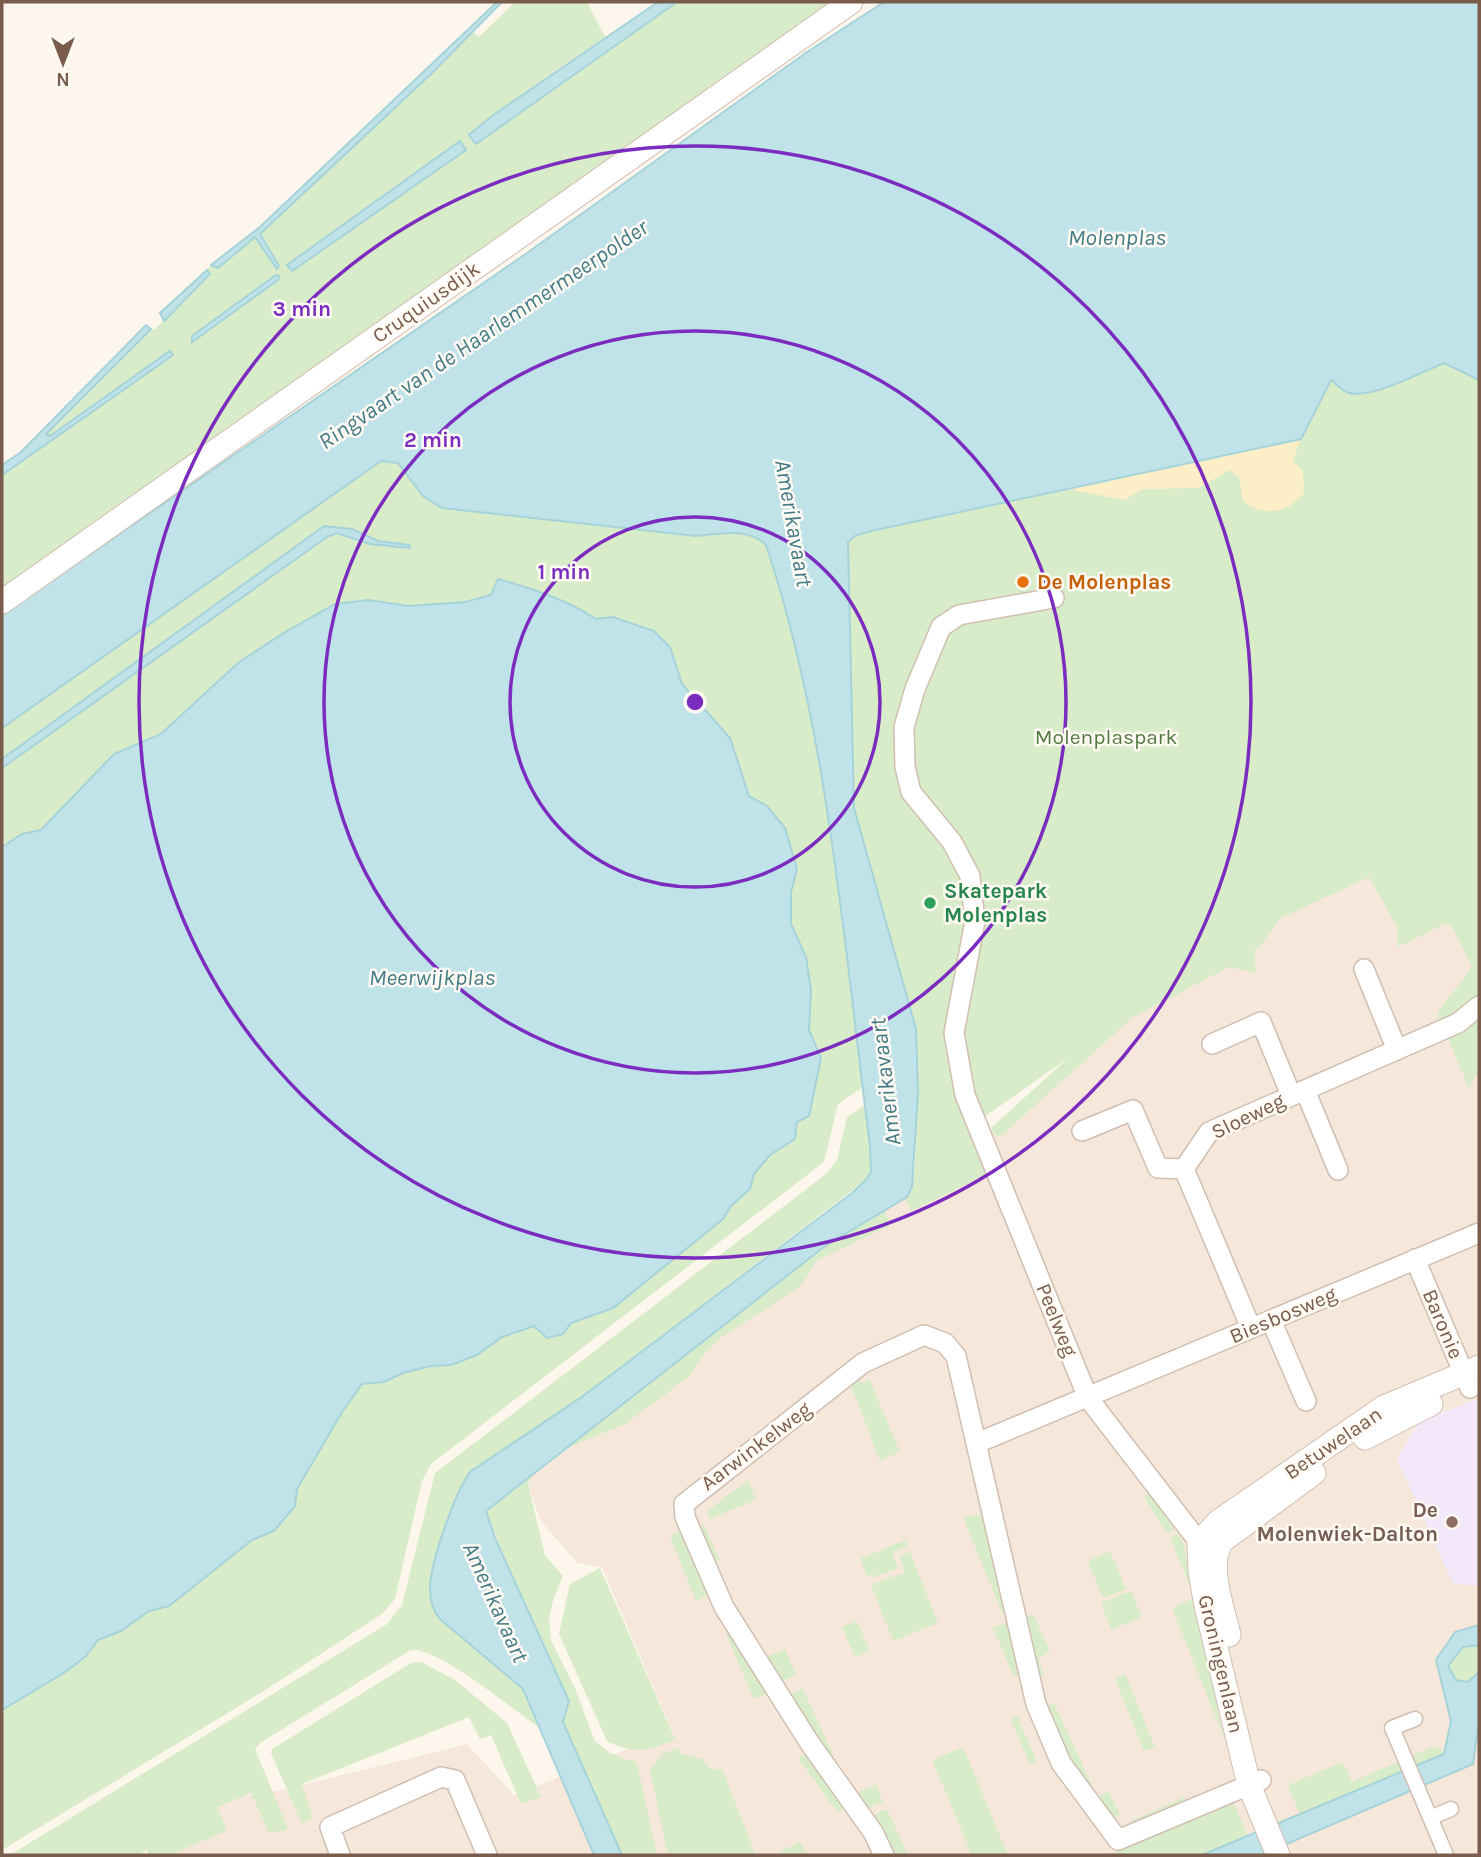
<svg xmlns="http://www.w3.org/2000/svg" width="1481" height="1857" font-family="Karla,sans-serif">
  <rect width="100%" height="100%" fill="#fdf6ec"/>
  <path fill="#f5e8da" d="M1398,841L1479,902V1855H168L230,1795H261L467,1744L514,1795L672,1731L602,1567L577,1563L540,1520L528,1484L534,1472L825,1246L898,1203L972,1150L1114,1021Z"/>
  <path fill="#f3e8fa" d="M1479,1398V1586L1453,1584L1397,1459L1418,1423Z"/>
  <path fill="#d8ecc9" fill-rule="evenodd" d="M515,2H587L605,37L529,89L619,43L677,2H840L2,594V475L172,355L170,351L49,437L46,433L151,329L154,330L210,274L207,270L211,265L218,268L255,237L277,269L279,266L260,235L473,32L479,37ZM276,275L192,341V336Z
    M1444,363C1456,364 1466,376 1479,380V1070L1469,1088L1437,1013L1472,967L1452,926L1445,924L1398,947L1397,927L1369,877L1279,919L1260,947L1254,950L1256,973L1229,967L1132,1018L1002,1135L996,1137L991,1128L1068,1058L973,1125L971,1139L986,1175L911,1211L905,1199L912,1187L915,1166L918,1093L916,1029L854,808L848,541L855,536L871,531L1067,489L1331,380L1345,392L1389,386Z
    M381,461L398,463L423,496L442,508L696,536C719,534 748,527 766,545C824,718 839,907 863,1087L838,1104L824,1162L431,1464L422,1481L395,1599L382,1614L267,1689L2,1850V1710L86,1656L98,1640L121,1631L149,1611L169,1606L252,1540L274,1531L295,1506L297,1489L342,1412L362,1384L384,1382L403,1373L431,1366L451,1365L477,1355L502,1337L535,1326L571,1323L613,1308L723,1219L731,1206L750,1189L754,1174L770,1155L795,1139L797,1122L821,1058L809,1030L811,990L806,957L791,924V892L797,869L767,806L749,796L730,738L682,684L670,647L653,631L614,617L596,619C565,599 534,589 498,579L491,595L465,602L409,606L368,600L238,663L161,734L114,754L41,830L22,834L2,847V728Z
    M865,1105C868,1128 877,1158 867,1179L583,1396L470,1472L514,1680L523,1689L540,1728C513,1710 439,1647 411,1650L260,1743L255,1749L287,1827L286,1830L269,1833L251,1793L217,1807L227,1831L169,1855H149L147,1850L138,1855H10L387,1624L402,1605L435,1473L826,1174L837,1160L847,1117Z
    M884,1210L891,1225L816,1261L802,1285L719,1339L706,1351L690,1376L625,1424L562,1450L825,1246Z
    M859,1377L862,1383L869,1379L900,1452L880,1461L850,1383Z
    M534,1472L528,1484L545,1555L563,1576L553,1601L549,1620L551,1640L574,1686L595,1741L610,1753L637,1763L657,1855H622L563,1722L569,1701L488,1519L486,1511L490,1506Z
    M748,1480L756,1500L709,1519L707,1511Z
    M1149,1493L1174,1529L1167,1534L1144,1496Z
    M986,1514L1008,1610L1002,1613L963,1517Z
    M704,1525L720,1561H713L699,1527Z
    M685,1529L711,1594L696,1601L670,1536Z
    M1177,1533L1184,1544L1192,1590L1170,1538Z
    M905,1540L907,1546L892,1553L898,1568L875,1577L873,1574L867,1576L860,1559Z
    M1110,1551L1126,1589L1103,1598L1088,1561Z
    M910,1552L938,1623L893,1641L871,1585L905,1572L899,1556Z
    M600,1568L675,1739C649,1751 633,1755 607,1741L559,1634L570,1584Z
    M1131,1591L1142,1617L1111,1630L1101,1603Z
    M1194,1598L1224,1738L1172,1608Z
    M1033,1614L1050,1651L1038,1659L1044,1674L1037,1676L1023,1618Z
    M857,1621L870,1651L855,1657L842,1627Z
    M1008,1622L1022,1674L1014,1677L993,1628Z
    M730,1632L770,1692L754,1699L726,1634Z
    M1479,1645V1672L1467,1682L1456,1680L1448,1666C1456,1652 1462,1645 1479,1645Z
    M785,1649L796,1675L780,1682L768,1656Z
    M421,1662L455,1680L507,1723L541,1797L521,1804L491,1735L480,1739L469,1717L302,1784L313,1818L304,1823L300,1820L271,1753L272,1749L411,1663Z
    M1125,1674L1155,1747L1144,1751L1115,1679Z
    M803,1689L834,1757L830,1758L787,1696Z
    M1054,1703L1097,1796L1109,1792L1120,1815L1109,1820L1069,1761L1044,1707Z
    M1017,1715L1037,1762L1030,1765L1010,1718Z
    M1434,1746L1445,1751L1444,1754L1300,1815L1288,1785L1343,1762L1352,1782Z
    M963,1747L1008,1855H972L932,1760Z
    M676,1748L682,1754L702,1759L712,1770L722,1769L755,1853L668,1855L650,1770L661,1755Z
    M808,1752L848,1807L837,1812L798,1758Z
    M876,1785L883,1802L866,1809L856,1793Z
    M1185,1797L1187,1802L1133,1826L1131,1821Z
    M1233,1801L1248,1836L1202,1855H1111L1130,1842Z
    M887,1809L908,1855H892L871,1816Z
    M801,1842L807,1855H784L782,1850Z"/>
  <path fill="#fcefc7" d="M1301,439L1293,460L1303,472L1304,493C1288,513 1263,518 1243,501L1239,477L1230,470L1198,488L1143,489L1124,500L1067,489Z"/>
  <path fill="#bfe3e8" stroke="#a5d3da" stroke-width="2" d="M497,2H502L432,73L260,234L279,266L277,269L255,237L218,268L211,265L261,226Z
    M658,2H677L476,144L469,135L492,116Z
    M884,2H1479V380L1444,363C1421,372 1373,399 1349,393C1342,391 1337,384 1331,380L1301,439L871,531L855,536L848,542L854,808L916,1029L918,1093L912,1187L907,1197L825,1246L486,1511L495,1538L569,1701L563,1722L622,1855H594L523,1689L440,1619C432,1610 430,1600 430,1588C430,1563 455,1493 470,1472L583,1396L852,1193L867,1179L871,1171L870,1145C844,949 829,732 766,545C748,527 719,534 696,536L442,508L423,496L398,463L381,461L2,728V615L527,253L807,52Z
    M460,141L466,150L292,271L287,265Z
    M207,270L210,274L164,321L160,313Z
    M276,275L279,276L278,280L192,342V336Z
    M146,325L151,329L46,434L50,436L170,351L173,355L2,475V465L21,452Z
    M324,526L352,529L378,541L409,545L410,548L370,544L337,533L327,537L2,768V759Z
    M498,579C533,589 565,599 596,619L613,617L654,631L670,647L682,684L730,738L749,796L767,806L785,828L797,869L791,892V924L806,957L811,990L809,1030L821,1058L809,1116L797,1122L795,1139L770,1155L754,1174L750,1189L731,1206L723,1219L613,1308L571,1323L563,1334L547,1338L534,1326L502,1337L477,1355L451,1365L431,1366L403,1373L384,1382L362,1384L342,1412L297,1489L295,1506L274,1531L252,1540L169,1606L149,1611L121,1631L98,1640L86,1656L67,1671L2,1710V847L22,834L41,830L114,754L161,734L238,663L282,634L335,604L368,600L409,606L465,602L491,595Z
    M1479,1625V1645L1463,1647L1448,1666L1456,1680L1468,1682L1479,1672V1721L1473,1764L1261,1855H1202L1444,1754L1451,1721L1436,1660L1455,1632Z"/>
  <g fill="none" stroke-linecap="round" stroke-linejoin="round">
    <g stroke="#d1beb0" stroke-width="17">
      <path id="pedestrian" d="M1415,1719L1392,1728L1446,1855
        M1430,1818L1451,1809"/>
    </g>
    <g stroke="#d1beb0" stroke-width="22">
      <path id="minor" d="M1054,598L959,615L941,627L915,689L904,727L905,767L911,792L952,842L970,876L975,921L954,1033L965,1095L1088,1398L1199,1542L1212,1548
        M1364,969L1397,1050
        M1212,1044L1261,1022L1291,1095
        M1305,1090L1338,1170
        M1082,1131L1133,1110L1158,1168L1184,1169
        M1415,1259L1470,1388
        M1271,1320L1306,1401
        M1251,1328L1184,1169L1209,1132L1458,1023L1479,1006
        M977,1443L1479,1233
        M340,1855L330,1827L441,1777L455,1780L487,1855
        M884,1855L873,1832L809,1742L724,1607L685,1517L684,1504L863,1363L924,1335L945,1343L956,1356L1036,1704L1061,1763L1118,1840L1261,1780"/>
    </g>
    <g stroke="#d1beb0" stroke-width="25">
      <path id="tertiary" d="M2,602L851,2
        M1365,1438L1431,1404
        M1229,1635C1223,1608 1206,1565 1222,1541L1314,1473
        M1278,1855L1249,1785L1206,1606L1200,1571L1199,1542L1219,1521L1384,1407L1479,1367"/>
    </g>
    <use href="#pedestrian" stroke="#fff" stroke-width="14"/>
    <use href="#minor" stroke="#fff" stroke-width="19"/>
    <use href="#tertiary" stroke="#fff" stroke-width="23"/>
  </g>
  <g fill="none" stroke="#7b2cbf" stroke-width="3.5">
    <circle cx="695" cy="702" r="185"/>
    <circle cx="695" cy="702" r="371"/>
    <circle cx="695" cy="702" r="556"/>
  </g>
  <circle fill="#e8710a" stroke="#fffaf3" stroke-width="2.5" cx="1023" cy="582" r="7"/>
  <circle fill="#2e9e5b" stroke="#fffaf3" stroke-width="2.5" cx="930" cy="903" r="7"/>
  <circle fill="#8d6e63" stroke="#fffaf3" stroke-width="2.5" cx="1452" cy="1522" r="7"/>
  <g text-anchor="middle" stroke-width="5" stroke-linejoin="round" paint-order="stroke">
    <g font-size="21" fill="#7a5c4d" stroke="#fffaf3">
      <text transform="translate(426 302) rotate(-35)" y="7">Cruquiusdijk</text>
      <text transform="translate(1248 1116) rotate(-26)" y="7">Sloeweg</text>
      <text transform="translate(1283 1315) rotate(-23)" y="7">Biesbosweg</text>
      <text transform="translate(1057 1320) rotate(68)" y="7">Peelweg</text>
      <text transform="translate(1443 1324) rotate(67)" y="7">Baronie</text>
      <text transform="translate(1333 1443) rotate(-34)" y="7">Betuwelaan</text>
      <text transform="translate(756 1446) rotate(-37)" y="7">Aarwinkelweg</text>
      <text transform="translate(1221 1664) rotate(77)" y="7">Groningenlaan</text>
    </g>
    <g font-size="21" font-weight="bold" fill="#c56008" stroke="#fffaf3" text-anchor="start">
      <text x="1037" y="589">De Molenplas</text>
    </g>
    <g font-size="21" fill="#537a41" stroke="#fffaf3">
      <text x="1106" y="744">Molenplaspark</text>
    </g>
    <g font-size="21" font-weight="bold" fill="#27864d" stroke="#fffaf3" text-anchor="start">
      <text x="944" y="898">Skatepark<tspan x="944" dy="24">Molenplas</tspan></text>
    </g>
    <g font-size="21" font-weight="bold" fill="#785e54" stroke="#fffaf3" text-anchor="end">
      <text x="1438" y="1517">De<tspan x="1438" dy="24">Molenwiek-Dalton</tspan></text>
    </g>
    <g font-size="23" font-style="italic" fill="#437c86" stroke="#fffaf3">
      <text x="1117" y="245">Molenplas</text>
      <text transform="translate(483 334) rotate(-34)" y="8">Ringvaart van de Haarlemmermeerpolder</text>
      <text transform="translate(794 523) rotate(80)" y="8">Amerikavaart</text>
      <text x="432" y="985">Meerwijkplas</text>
      <text transform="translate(885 1082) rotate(-97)" y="8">Amerikavaart</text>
      <text transform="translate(496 1602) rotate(66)" y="8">Amerikavaart</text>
    </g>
  </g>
  <circle cx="695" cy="702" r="10" fill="#7b2cbf" stroke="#fffaf3" stroke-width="3.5"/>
  <g font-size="21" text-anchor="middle" font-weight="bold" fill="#7b2cbf" stroke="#fffaf3" stroke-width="5" stroke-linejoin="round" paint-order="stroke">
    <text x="302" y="316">3 min</text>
    <text x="433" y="447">2 min</text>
    <text x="564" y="579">1 min</text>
  </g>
  <rect width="1481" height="1857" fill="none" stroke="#7a5c4d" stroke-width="7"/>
  <g transform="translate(63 63) rotate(180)" stroke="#fffaf3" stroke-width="5" paint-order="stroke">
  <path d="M0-5L12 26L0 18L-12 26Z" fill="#7a5c4d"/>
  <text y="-10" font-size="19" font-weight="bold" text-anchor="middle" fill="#7a5c4d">N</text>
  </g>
</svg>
